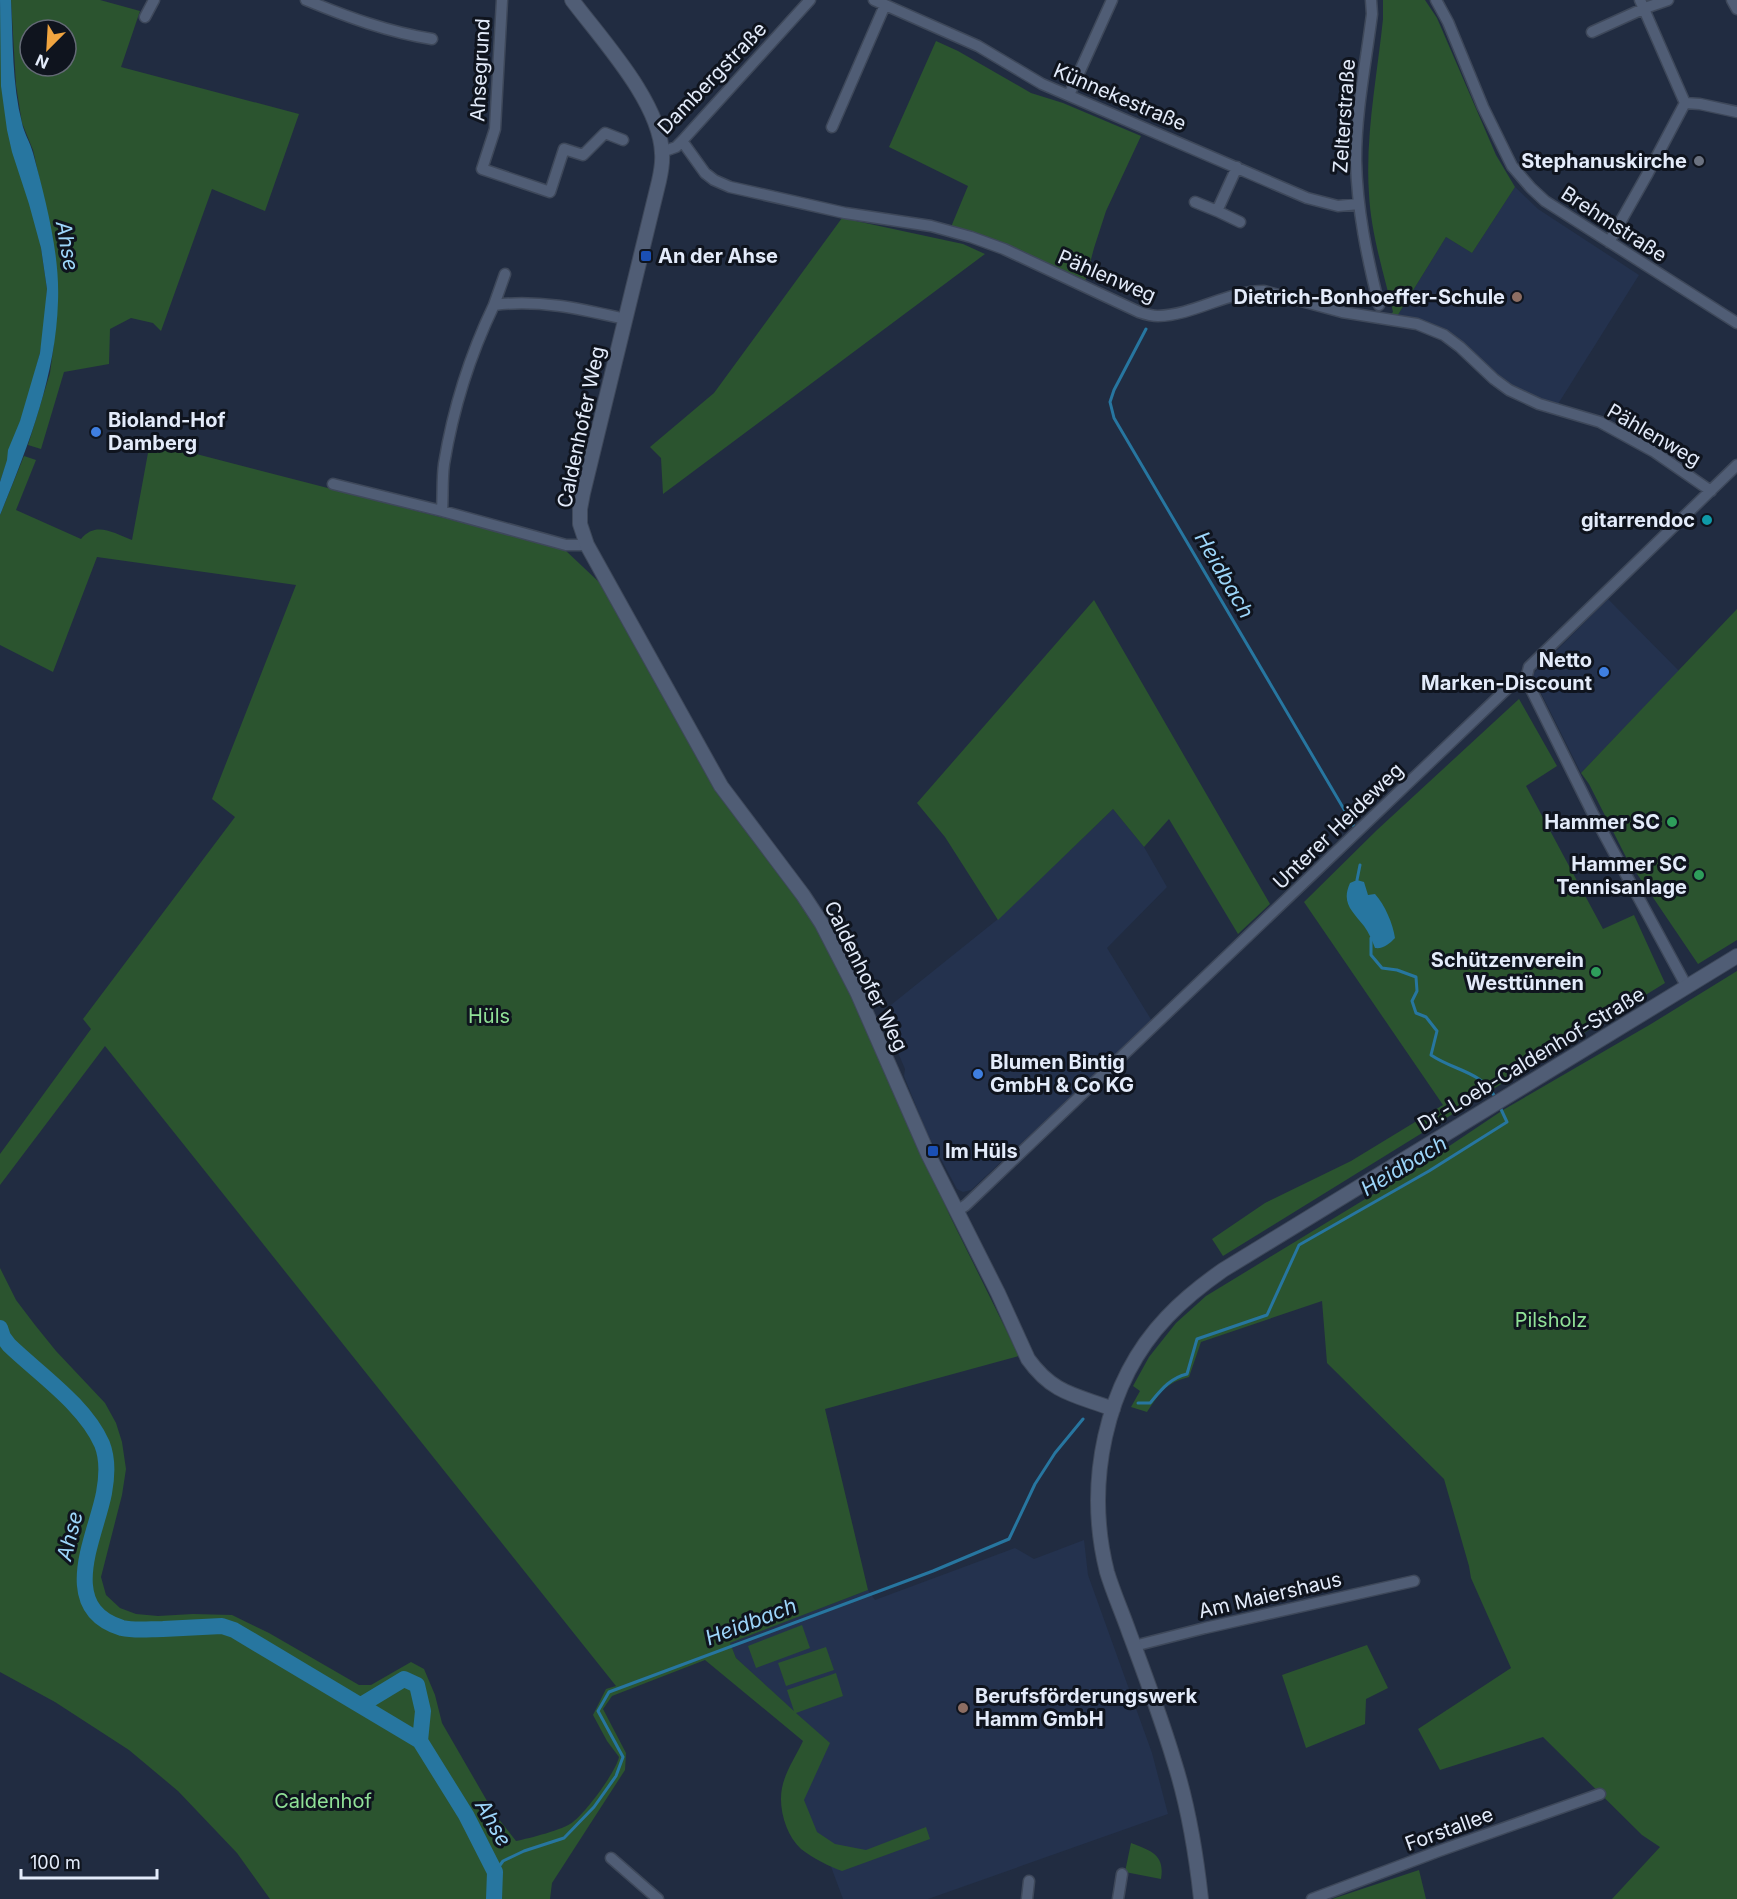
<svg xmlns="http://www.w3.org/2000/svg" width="1737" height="1899" font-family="Inter,sans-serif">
  <rect width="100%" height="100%" fill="#212c41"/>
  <path fill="#24324e" d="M1515,187L1538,209L1639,275L1558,404L1538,400L1512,386L1447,333L1396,318L1446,237L1472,253Z
    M1608,599L1679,671L1581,773L1532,675Z
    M1113,809L1144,847L1167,887L1107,948L1152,1021L971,1190L963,1192L957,1189L926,1131L904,1076L905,1069L881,1013L998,919Z
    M1084,1540L1088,1575L1152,1753L1168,1814L928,1899H843L823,1845L798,1811L824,1739L736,1658L729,1643L868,1590L875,1600L1015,1548L1034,1559Z"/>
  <path fill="#2b542f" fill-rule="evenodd" d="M11,0H100L140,11L121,67L299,114L265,211L212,189L161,331L153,323L131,318L110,329L109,364L64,372L41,449L28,445L50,373L54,343L53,240L33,150L22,123L16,85ZM30,30H66V66H30Z
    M1383,0H1425L1437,18L1496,155L1515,187L1472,253L1446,237L1396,318L1390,315L1393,312C1384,274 1371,234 1369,194C1365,136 1377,77 1383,19Z
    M0,7L41,248L47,289L45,325L40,353L27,402L0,482Z
    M936,41L958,51L1031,93L1063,103L1141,136L1106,211L1094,248L1085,282L951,227L968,186L889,147Z
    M842,218L963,244L985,254L663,494L661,458L650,447L714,393Z
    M150,442L564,549L600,583L700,759L775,864L816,925L852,992L950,1216L1019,1356L825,1409L868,1590L730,1643L736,1658L794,1711L787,1690L836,1673L843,1696L796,1713L830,1743L804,1800L817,1832L835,1844L866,1850L926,1827L930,1839L842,1871C830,1867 811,1857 801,1849C786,1835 778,1808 782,1788C785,1772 796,1756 803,1741L705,1660L612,1696L603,1709L626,1753L625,1770L552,1883L550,1899H270L237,1853L178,1791L129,1750L55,1702L0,1672V1268L16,1300L35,1325L56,1351L105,1403L116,1423L122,1442L126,1469L122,1495L101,1577L106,1595L120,1608L136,1614L158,1616L193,1614L232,1615L269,1633L359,1685H371L411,1662L424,1669L435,1695L442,1723L494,1813L516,1841C530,1838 563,1830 573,1822C586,1812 616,1772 619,1757L607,1741L593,1715L606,1689L616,1686L105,1046L0,1185V1154L91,1029L83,1019L235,817L212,799L296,585L97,557L53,672L0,645V515L24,456L36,460L16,510L81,539C96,521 113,533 132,540Z
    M1094,600L1270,904L1238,934L1169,819L1144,847L1113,809L998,920L945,837L917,803Z
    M1737,609V940L1698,964L1627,859L1589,784L1581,773Z
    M1519,699L1557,766L1526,786L1603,929L1634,915L1665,983L1223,1256L1212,1239L1265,1203L1351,1161L1443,1105L1304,902L1377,830Z
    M1737,971V1899H1612L1660,1847L1642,1835L1543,1737L1440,1770L1418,1729L1511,1668L1471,1578L1469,1566L1444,1479L1327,1363L1322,1301L1201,1342L1189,1377C1165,1383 1160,1393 1147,1412L1131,1407L1140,1391L1133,1386L1149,1357L1176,1323L1206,1296L1418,1167L1503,1110L1651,1024Z
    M802,1625L810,1648L756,1668L748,1646Z
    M1367,1645L1388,1688L1366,1699L1365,1724L1306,1748L1282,1675Z
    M826,1647L834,1670L786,1686L778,1663Z
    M1131,1843C1152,1851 1165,1855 1161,1879L1125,1872Z
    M1419,1870L1426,1899H1332Z"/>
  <path fill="#2776a0" d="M0,0H11C13,40 12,84 22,123C24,133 30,142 33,153C45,198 60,253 58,301C56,376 28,447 0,515V482L7,460L8,450L20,421L40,353L47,289L41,248L29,204L12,152L7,130L1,86Z
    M1357,880L1364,882L1368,895L1375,894C1385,905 1393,924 1395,938C1389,944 1384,949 1375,948C1372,940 1369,933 1364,926C1352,911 1341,903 1350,883Z"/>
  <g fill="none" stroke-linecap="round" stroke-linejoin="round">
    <path stroke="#2776a0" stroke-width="3" d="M1146,329L1114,390L1110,402L1114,418L1355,828
      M1357,880L1360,865
      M1371,938V955L1382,968L1397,970L1416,977L1417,991L1412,1001L1416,1013L1426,1017L1437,1031L1431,1055C1454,1071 1483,1071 1496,1099
      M1138,1403H1150C1161,1390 1170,1378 1187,1374L1197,1339L1267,1315L1299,1245L1429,1171L1507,1122L1499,1105
      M495,1872L503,1861L524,1851L564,1838L594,1807L616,1776L623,1757L598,1711L609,1692L933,1571L1009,1539L1035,1484L1055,1453L1083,1419"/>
    <path stroke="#2776a0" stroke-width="16" d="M0,1328L3,1337L9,1345C39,1374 85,1405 102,1444C108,1459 107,1477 104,1493C96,1536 56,1608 122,1628C135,1631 150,1629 163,1629C183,1628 203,1627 222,1626L234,1630L420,1741L466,1815L495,1872L494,1899
      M361,1705L404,1679L417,1685L423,1711L420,1741"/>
    <g stroke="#3e485a" stroke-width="13">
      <path id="minor" d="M306,0C347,17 388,32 432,39
        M502,0L495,129L482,169L550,192L564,149L583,155L605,133L623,140
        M874,0L978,46L1042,84L1307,198L1338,206L1359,204
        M1371,0L1372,14C1366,62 1356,111 1356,160C1357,210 1367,257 1379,305
        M1436,0L1448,22L1483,107L1512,166L1531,188L1545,201L1737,323
        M1640,0L1685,103L1700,104L1737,112
        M1732,0L1737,9
        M145,17L154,0
        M1592,32L1645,8L1668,0
        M1069,95L1112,0
        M832,127L885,5
        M682,141L705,173L714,180L730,187L845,213L931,226L971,237L1004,249L1139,312C1145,314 1152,316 1158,316C1195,315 1227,291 1264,291L1342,312L1417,324L1444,335L1460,347L1494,379L1509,390L1539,404L1600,422L1653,451L1711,491
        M662,152L676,147L682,141L810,0
        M1237,167L1217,211L1240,222
        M1195,202L1217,211
        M1609,242L1648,173L1685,103
        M494,305L505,274
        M333,484L442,511L566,545H587
        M442,511C443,495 442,479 444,464C453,409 470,355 494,305C539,299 581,309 625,319
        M1526,679L1592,812L1687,987
        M1526,679L1529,667L1737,465
        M957,1211L966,1205L1513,683L1526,679
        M1134,1646L1205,1628L1414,1581
        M611,1858L658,1899
        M1027,1899L1029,1881
        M1118,1899L1122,1874
        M1312,1899L1439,1851L1600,1794"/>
    </g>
    <g stroke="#3e485a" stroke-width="16">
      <path id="secondary" d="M572,0C602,40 660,102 662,153C663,163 661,172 659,181L583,493L580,509V524L587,545L721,786L803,895L822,924L857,992L928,1154L998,1293L1028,1359C1053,1394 1076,1395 1113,1409
        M1201,1899C1196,1853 1188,1805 1174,1761C1161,1717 1145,1675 1129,1632C1122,1612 1113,1592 1107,1572C1085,1485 1104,1383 1167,1317C1184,1299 1203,1284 1223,1270L1737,956"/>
    </g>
    <use href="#minor" stroke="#505d75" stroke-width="10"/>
    <use href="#secondary" stroke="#505d75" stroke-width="14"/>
  </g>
  <circle fill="#6b7280" stroke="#0f141e" stroke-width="2" cx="1699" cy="161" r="6"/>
  <g fill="#1a4fb4" stroke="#0f141e" stroke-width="2">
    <rect x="640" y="250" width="12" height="12" rx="3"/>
    <rect x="927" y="1145" width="12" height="12" rx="3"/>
  </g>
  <g fill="#8d6e63" stroke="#0f141e" stroke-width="2">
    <circle cx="1517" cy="297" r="6"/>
    <circle cx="963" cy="1708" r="6"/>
  </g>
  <g fill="#3f7fe0" stroke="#0f141e" stroke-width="2">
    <circle cx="96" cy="432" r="6"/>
    <circle cx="1604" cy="672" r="6"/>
    <circle cx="978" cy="1074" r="6"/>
  </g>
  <circle fill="#0f9aa8" stroke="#0f141e" stroke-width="2" cx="1707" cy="520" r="6"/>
  <g fill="#2e9e5b" stroke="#0f141e" stroke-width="2">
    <circle cx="1672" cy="822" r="6"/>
    <circle cx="1699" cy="875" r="6"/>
    <circle cx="1596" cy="972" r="6"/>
  </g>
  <g text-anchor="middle" stroke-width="6" stroke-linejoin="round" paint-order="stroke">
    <g font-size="20" fill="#e3ebfa" stroke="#0f141e">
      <text transform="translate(480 70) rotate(-87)" y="7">Ahsegrund</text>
      <text transform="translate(712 78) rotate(-46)" y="7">Dambergstraße</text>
      <text transform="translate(1120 97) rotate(23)" y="7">Künnekestraße</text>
      <text transform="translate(1344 116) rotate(-86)" y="7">Zelterstraße</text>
      <text transform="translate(1614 224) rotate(33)" y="7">Brehmstraße</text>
      <text transform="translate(1107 276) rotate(23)" y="7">Pählenweg</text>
      <text transform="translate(581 427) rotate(-78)" y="7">Caldenhofer Weg</text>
      <text transform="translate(1654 435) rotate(30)" y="7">Pählenweg</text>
      <text transform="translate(1338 826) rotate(-44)" y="7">Unterer Heideweg</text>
      <text transform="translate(866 976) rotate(64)" y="7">Caldenhofer Weg</text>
      <text transform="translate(1531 1059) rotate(-31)" y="7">Dr.-Loeb-Caldenhof-Straße</text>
      <text transform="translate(1270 1595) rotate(-13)" y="7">Am Maiershaus</text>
      <text transform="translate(1449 1829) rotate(-20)" y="7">Forstallee</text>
    </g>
    <g font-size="20" font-weight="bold" fill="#e3ebfa" stroke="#0f141e" text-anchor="end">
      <text x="1687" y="168">Stephanuskirche</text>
      <text x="658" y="263" text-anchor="start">An der Ahse</text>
      <text x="1505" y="304">Dietrich-Bonhoeffer-Schule</text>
      <text x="108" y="427" text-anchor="start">Bioland-Hof<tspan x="108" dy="23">Damberg</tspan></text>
      <text x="1695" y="527">gitarrendoc</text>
      <text x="1592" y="667">Netto<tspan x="1592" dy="23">Marken-Discount</tspan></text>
      <text x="1660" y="829">Hammer SC</text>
      <text x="1687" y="871">Hammer SC<tspan x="1687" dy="23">Tennisanlage</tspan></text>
      <text x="1584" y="967">Schützenverein<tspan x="1584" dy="23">Westtünnen</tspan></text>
      <text x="990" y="1069" text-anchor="start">Blumen Bintig<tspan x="990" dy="23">GmbH &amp; Co KG</tspan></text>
      <text x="945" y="1158" text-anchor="start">Im Hüls</text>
      <text x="975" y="1703" text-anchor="start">Berufsförderungswerk<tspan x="975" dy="23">Hamm GmbH</tspan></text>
    </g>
    <g font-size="20" fill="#90e197" stroke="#0f141e">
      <text x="489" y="1023">Hüls</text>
      <text x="1551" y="1327">Pilsholz</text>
      <text x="323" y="1808">Caldenhof</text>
    </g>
    <g font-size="21" font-style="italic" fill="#9dd6fa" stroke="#0f141e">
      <text transform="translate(67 246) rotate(80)" y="7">Ahse</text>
      <text transform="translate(1224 575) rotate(60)" y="7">Heidbach</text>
      <text transform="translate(1404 1166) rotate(-31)" y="7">Heidbach</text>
      <text transform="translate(70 1536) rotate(-76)" y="7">Ahse</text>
      <text transform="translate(751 1622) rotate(-21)" y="7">Heidbach</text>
      <text transform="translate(493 1823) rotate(60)" y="7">Ahse</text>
    </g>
  </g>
  <g transform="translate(48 48) rotate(204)"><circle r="28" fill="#0f141e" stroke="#646a76" stroke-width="1.5"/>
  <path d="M0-4.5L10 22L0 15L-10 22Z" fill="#f1a540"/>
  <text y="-9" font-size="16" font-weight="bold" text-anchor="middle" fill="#e3ebfa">N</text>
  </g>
  <path d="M21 1869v9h136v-9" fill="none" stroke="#e3ebfa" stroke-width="3"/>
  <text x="30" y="1869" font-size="18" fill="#e3ebfa" stroke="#0f141e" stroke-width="4.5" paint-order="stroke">100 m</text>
</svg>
